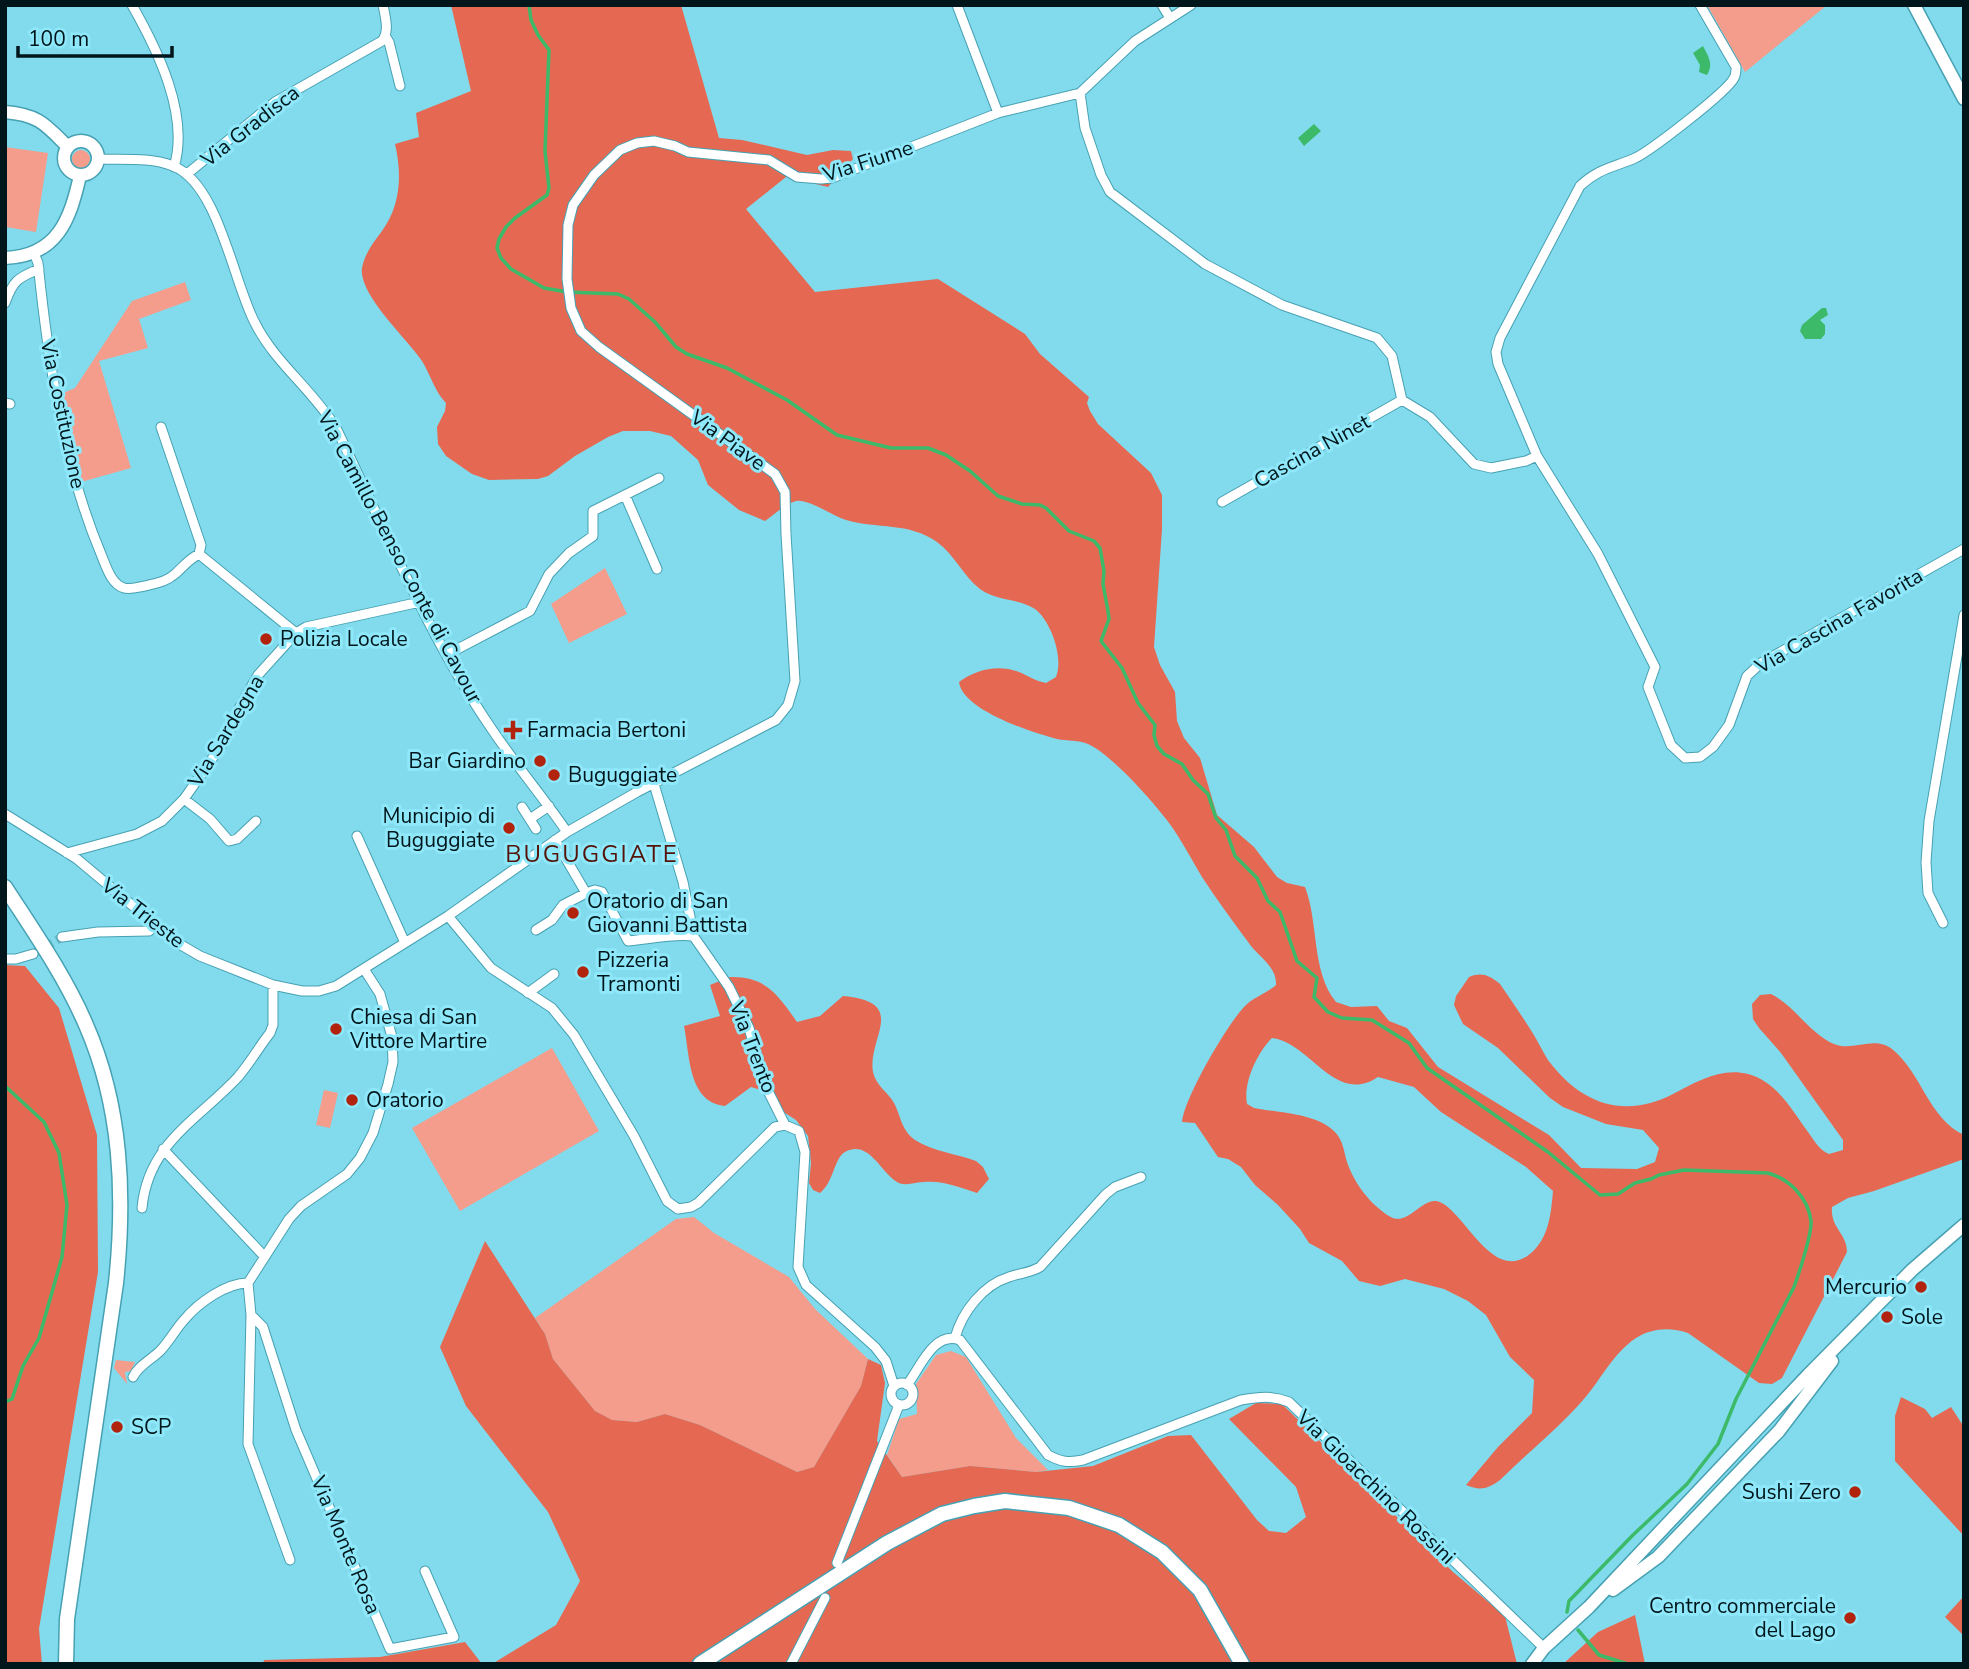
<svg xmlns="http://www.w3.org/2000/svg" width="1969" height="1669" font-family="'Nunito Sans',sans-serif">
  <rect width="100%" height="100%" fill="#82dbec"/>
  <path fill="#f49d8c" d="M1707,5H1826V6L1745,72Z
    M5,147L48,153L36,232L5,227Z
    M72 159a9 9 0 1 1 18 0a9 9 0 1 1-18 0Z
    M185,282L191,300L139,319L148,348L99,361L131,468L81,482L63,393L75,388L132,301Z
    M605,568L627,614L569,643L551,604Z
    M552,1048L599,1131L460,1211L412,1128Z
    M324,1090L338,1093L330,1128L316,1125Z
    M694,1217L714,1233L789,1277L815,1309L868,1359L861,1386L814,1467L797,1472L700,1425L665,1414L637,1422L612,1420L595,1411L553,1359L545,1334L535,1318L676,1219Z
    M951,1351L966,1357L1016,1438L1048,1470L1036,1472L970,1466L902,1477L887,1455L899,1419L917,1414L916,1384L936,1355Z
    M116,1360L135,1362L131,1371L125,1372L127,1384L114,1368Z"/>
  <path fill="#e56852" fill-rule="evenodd" d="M451,5H681L719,138L742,140L807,155L833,150L851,151L853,159L828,187L786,177L746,209L815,292L938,279L1025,334L1040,354L1089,397L1087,403L1090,411L1098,424L1151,473L1162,495V529L1154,647L1160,665L1175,692L1177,721L1184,738L1200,758L1217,815L1254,847L1277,877L1287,883L1305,887C1319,923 1311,971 1336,1002L1351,1007L1377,1006L1389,1021L1407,1028L1438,1067L1549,1135L1581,1168L1637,1169L1655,1162L1659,1148L1643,1130L1606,1124L1563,1107L1550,1098L1498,1048L1463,1024L1454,1005L1456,996L1469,977C1482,972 1489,975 1500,984C1511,1000 1522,1016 1532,1032C1538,1041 1542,1051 1548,1060C1580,1103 1623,1120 1673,1094C1696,1082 1721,1067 1748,1074C1776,1081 1792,1110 1808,1132C1814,1140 1819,1150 1829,1154L1843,1150V1140L1781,1053L1759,1028L1753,1019L1752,1004L1760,995L1771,994C1795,1006 1810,1034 1834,1044C1853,1052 1874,1035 1892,1049C1922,1073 1928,1118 1964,1135V1159L1874,1191L1848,1198L1832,1207C1830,1228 1847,1233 1847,1252L1782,1378L1772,1384L1759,1383L1688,1333C1670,1327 1652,1328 1636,1338C1612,1354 1601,1380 1583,1400C1558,1429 1527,1453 1500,1480C1488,1489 1480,1491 1466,1485L1498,1447L1532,1413L1534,1380L1510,1357L1486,1315L1468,1301L1444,1289L1405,1279L1380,1286L1359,1281L1342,1261L1309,1243L1300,1229L1278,1205L1255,1185L1241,1167L1228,1159L1218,1157L1195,1123L1182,1122C1184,1098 1227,1025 1244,1007C1253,997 1266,994 1276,985C1277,968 1261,958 1251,946C1234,923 1217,900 1202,877C1189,855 1178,833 1162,814C1147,795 1109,753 1088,744C1079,740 1067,741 1057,739C1033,733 962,710 959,682C976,669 999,664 1019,672C1029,676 1035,681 1046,683L1056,677C1064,658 1051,621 1035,609C1019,598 998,602 980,589C963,576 955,555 937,542C909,522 877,529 846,520C833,516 809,499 796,501C785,504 774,515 765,521L739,510L708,485L698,460L671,436L650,431H623L608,437L575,456L548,476L538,479L489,480L472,474L446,456L438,444L437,427L445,411L446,403C435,392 430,374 422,361C407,339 358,294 362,268C365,253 373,243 382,231C401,205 402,174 395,144L419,137L416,113L471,91ZM1272,1038C1310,1042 1335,1106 1378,1077L1414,1087L1441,1112L1526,1167L1553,1191C1551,1214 1549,1238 1530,1254C1494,1283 1467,1217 1442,1203C1423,1192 1409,1229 1389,1216C1370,1204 1354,1183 1347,1162C1344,1152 1343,1140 1335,1132C1316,1113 1279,1113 1254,1108L1247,1104C1243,1083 1257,1053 1272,1038Z
    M5,965L25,966L59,1008L97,1135L98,1272L39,1629L42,1664H5Z
    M730,977C766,976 778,995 797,1022L820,1016L843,996C910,1002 867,1038 873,1072C876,1086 888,1092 894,1103C901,1116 901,1130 915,1140C932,1151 957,1154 976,1161L983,1167L989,1179L977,1193C959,1187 942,1180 924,1182C916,1182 905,1187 897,1182C881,1173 869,1139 845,1152C834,1158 834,1182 820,1193L813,1190L809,1183L811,1163L808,1136L796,1120L782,1111L764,1091L751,1087L725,1106C688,1102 690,1056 684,1026L720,1016L710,985Z
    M485,1241L545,1334L553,1359L595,1411L612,1420L637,1422L665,1414L700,1425L797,1472L814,1467L861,1386L868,1359L881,1365L885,1383L877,1441L902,1477L970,1466L1036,1472L1093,1466L1168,1436L1191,1435L1257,1520L1269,1531L1286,1533L1306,1517L1296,1487L1229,1419L1256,1403L1282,1404L1453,1572L1505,1616L1517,1664H492L556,1625L580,1581L548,1512L466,1406L440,1347Z
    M1901,1397L1925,1409L1932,1418L1951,1407L1964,1427V1536L1895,1461V1416Z
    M1964,1596V1636L1945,1617Z
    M1635,1615L1645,1664H1563L1598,1632Z
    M465,1642L482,1664H263L264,1660L380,1657Z"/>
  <path fill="#3cba6a" d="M1703,46C1708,56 1714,64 1707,75L1699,72L1700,65L1693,53Z
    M1314,124L1321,131L1304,146L1298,138Z
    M1822,308H1826L1828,315L1820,320L1825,325V334L1821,339H1805L1800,331L1802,325Z"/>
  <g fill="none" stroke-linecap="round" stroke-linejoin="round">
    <path stroke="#3cba6a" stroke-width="3.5" d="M529,5L531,20L538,35L549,50L545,151L549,188L547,195L515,218L506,227L499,239L497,248L501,258L511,269L544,288L567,292L618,294L629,299L655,322L676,347L687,354L727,368L787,400L837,435L891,448H928L946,455L970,471L998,496L1022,504L1040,505L1046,508L1069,531L1094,541L1100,548L1104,571L1103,584L1108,611L1109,619L1101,641L1122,668L1138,703L1155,725L1154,735L1157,746L1164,754L1182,764L1193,780L1208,794L1216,818L1226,830L1235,856L1257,878L1268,901L1280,912L1297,961L1317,978L1314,997L1328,1012L1342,1018L1372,1020L1409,1043L1427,1068L1548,1152L1600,1195L1618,1194L1635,1183L1651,1179L1659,1175L1684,1170L1768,1173C1789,1179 1808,1197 1811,1221C1812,1234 1799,1273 1794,1287L1736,1399L1718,1444L1687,1484L1633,1535L1569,1601L1567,1612
      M5,1086L44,1122L59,1153L67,1205L62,1257L39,1338L23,1366L12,1399L5,1402
      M1578,1630L1599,1655L1628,1664"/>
    <path stroke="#6ebdcd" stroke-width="9" stroke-dasharray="9 4.5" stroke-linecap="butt" d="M33,954L62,937"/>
    <g stroke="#46a1b2" stroke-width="11">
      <path id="street" d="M132,5C157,49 190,115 174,167
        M957,5L998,113
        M1162,5L1170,18
        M1700,5L1736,67C1736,71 1736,75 1734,78C1727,92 1648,153 1633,159C1611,168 1598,169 1580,186L1500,338L1496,352L1498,364L1537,456L1598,554L1655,667L1648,687L1671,745L1685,758L1700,757L1713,747L1729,725L1747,676L1761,663L1964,549
        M386,37L389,42L400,86
        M1080,93L1085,128L1101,175L1110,192L1205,264L1282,305L1377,338L1392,356L1402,400L1430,417L1474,464L1491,468L1526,461L1537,456
        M99,159C123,160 150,157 173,166C219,184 233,282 255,323C275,363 313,390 336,428C385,529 428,636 491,728C515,764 543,797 567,832
        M187,174L275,102L382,41C390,32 385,16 383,5
        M34,253L38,263C48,360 63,464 101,554C106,566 111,584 124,588C131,590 138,587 145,586C156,583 166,582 175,574C183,567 189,559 199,554
        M5,303C13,281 17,278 39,269
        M5,403L10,404
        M161,427L201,545L199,554L296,633
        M625,495L657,569
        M1222,502L1402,400
        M448,654L530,611L549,574L569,553L593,536V511L659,478
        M654,784L683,882L694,937
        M522,807L536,829
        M5,814L77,859L176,942L200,956L273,985L302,991H319L336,986L448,916L567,832L637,792L776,720L788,705L795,681L786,534L785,492L775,474L599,347L581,331L571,308L567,279L568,225L573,205L594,175L620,150L637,143L654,141L675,146L688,152L769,160L797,177L821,179L832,178L998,113L1080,93L1135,41L1191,5
        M530,819L549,806
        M256,821L237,839L229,841L210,819L184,799L228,736L237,712L258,675L296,633L306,627L420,602
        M357,836L405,943
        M555,840L586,893L595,890L602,892L628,941C644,940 683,932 694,937L729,987L749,1028L765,1085L785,1125
        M67,853L137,834L162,821L184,799
        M448,916L491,968L552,1008L574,1035L634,1136L667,1201L678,1209L691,1207L698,1203L775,1127L785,1125L799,1131L805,1152L798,1267L806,1285L875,1347L886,1361L894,1386
        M1943,923L1928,893L1926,862L1929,821L1964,615
        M536,930L552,920L563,905L586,893
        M62,937L98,932L149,931L156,925
        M5,959H16L33,954
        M528,993L554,974
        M163,1149L264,1256
        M142,1208C148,1143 198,1120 238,1077C250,1063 259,1047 270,1033L273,1025V985
        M251,1315L263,1327L296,1430L390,1649L454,1637L425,1571
        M955,1338C962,1312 983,1285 1009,1277C1020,1273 1030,1273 1040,1267L1106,1194L1115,1187L1141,1177
        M133,1377C138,1366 152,1359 160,1351C169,1342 175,1330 184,1320C198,1303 226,1283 248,1283
        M891 1394a11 11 0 1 1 22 0a11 11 0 1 1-22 0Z
        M907,1385C920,1368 934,1330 960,1340L1048,1455C1061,1462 1069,1463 1083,1460L1241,1400C1259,1397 1272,1395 1289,1402L1544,1648
        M290,1560L248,1444L251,1315L248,1283L289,1219L301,1206L347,1174L360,1158L373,1133L388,1084L393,1062L392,1037L380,994L364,969
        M837,1563L899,1405
        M791,1664L825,1598"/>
    </g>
    <g stroke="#46a1b2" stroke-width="15">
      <path id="secondary" d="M1914,5L1964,99
        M5,112C39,115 45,124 68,147
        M64 158a17 17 0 1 1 34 0a17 17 0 1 1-34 0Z
        M5,258C58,256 70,219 80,176
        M1613,1590L1658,1557L1779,1431L1832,1361
        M1532,1664L1544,1648L1589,1607L1808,1375L1912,1270L1964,1225"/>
    </g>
    <g stroke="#46a1b2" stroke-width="17">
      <path id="primary" d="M5,887C34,932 65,976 86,1025C122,1107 125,1196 116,1283L67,1619L66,1664
        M700,1664L887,1543L942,1514L974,1506L1005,1501L1069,1508L1119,1525L1162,1552L1200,1590L1242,1664"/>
    </g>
    <use href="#street" stroke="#fff" stroke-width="9"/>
    <use href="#secondary" stroke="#fff" stroke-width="12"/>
    <use href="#primary" stroke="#fff" stroke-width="14"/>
  </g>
  <g fill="#b1230d" stroke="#8fe8fa" stroke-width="2.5">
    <circle cx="266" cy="639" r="7"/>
    <path d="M509.5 719.5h7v7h7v7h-7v7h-7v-7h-7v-7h7z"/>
    <circle cx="540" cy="761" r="7"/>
    <circle cx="554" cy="775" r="7"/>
    <circle cx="509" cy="828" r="7"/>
    <circle cx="573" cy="913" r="7"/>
    <circle cx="583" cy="972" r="7"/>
    <circle cx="336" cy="1029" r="7"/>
    <circle cx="352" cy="1100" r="7"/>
    <circle cx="1921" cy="1287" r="7"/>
    <circle cx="1887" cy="1317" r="7"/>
    <circle cx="117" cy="1427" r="7"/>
    <circle cx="1855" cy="1492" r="7"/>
    <circle cx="1850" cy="1618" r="7"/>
  </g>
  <g text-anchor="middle" stroke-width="6" stroke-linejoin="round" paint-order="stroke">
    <g font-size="21" fill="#00161b" stroke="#8fe8fa">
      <text transform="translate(250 126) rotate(-38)" y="7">Via Gradisca</text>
      <text transform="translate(868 161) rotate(-18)" y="7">Via Fiume</text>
      <text transform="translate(63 414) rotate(78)" y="7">Via Costituzione</text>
      <text transform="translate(728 440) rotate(36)" y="7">Via Piave</text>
      <text transform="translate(1312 451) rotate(-29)" y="7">Cascina Ninet</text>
      <text transform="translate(400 557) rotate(62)" y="7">Via Camillo Benso Conte di Cavour</text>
      <text transform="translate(1839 621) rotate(-30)" y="7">Via Cascina Favorita</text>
      <text transform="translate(226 731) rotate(-59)" y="7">Via Sardegna</text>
      <text transform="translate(143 913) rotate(38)" y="7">Via Trieste</text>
      <text transform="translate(753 1047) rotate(69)" y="7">Via Trento</text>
      <text transform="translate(1376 1487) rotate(44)" y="7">Via Gioacchino Rossini</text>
      <text transform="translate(346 1545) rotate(67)" y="7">Via Monte Rosa</text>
    </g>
    <g font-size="21" fill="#00161b" stroke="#8fe8fa" text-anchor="start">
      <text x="280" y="646">Polizia Locale</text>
      <text x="527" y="737">Farmacia Bertoni</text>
      <text x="526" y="768" text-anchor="end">Bar Giardino</text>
      <text x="568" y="782">Buguggiate</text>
      <text x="495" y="823" text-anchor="end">Municipio di<tspan x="495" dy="24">Buguggiate</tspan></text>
      <text x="587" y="908">Oratorio di San<tspan x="587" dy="24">Giovanni Battista</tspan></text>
      <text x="597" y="967">Pizzeria<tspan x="597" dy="24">Tramonti</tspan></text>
      <text x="350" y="1024">Chiesa di San<tspan x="350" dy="24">Vittore Martire</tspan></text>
      <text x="366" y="1107">Oratorio</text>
      <text x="1907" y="1294" text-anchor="end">Mercurio</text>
      <text x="1901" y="1324">Sole</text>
      <text x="131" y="1434">SCP</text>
      <text x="1841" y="1499" text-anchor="end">Sushi Zero</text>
      <text x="1836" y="1613" text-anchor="end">Centro commerciale<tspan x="1836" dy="24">del Lago</tspan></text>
    </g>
    <g font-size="24" letter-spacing="2" fill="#551208" stroke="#8fe8fa">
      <text x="592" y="862">BUGUGGIATE</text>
    </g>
  </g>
  <rect width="1969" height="1669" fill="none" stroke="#00161b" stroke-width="14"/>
  <path d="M18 46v10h154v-10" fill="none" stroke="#00161b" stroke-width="3.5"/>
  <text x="28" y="46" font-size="21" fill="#00161b" stroke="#8fe8fa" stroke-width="5" paint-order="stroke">100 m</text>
</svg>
